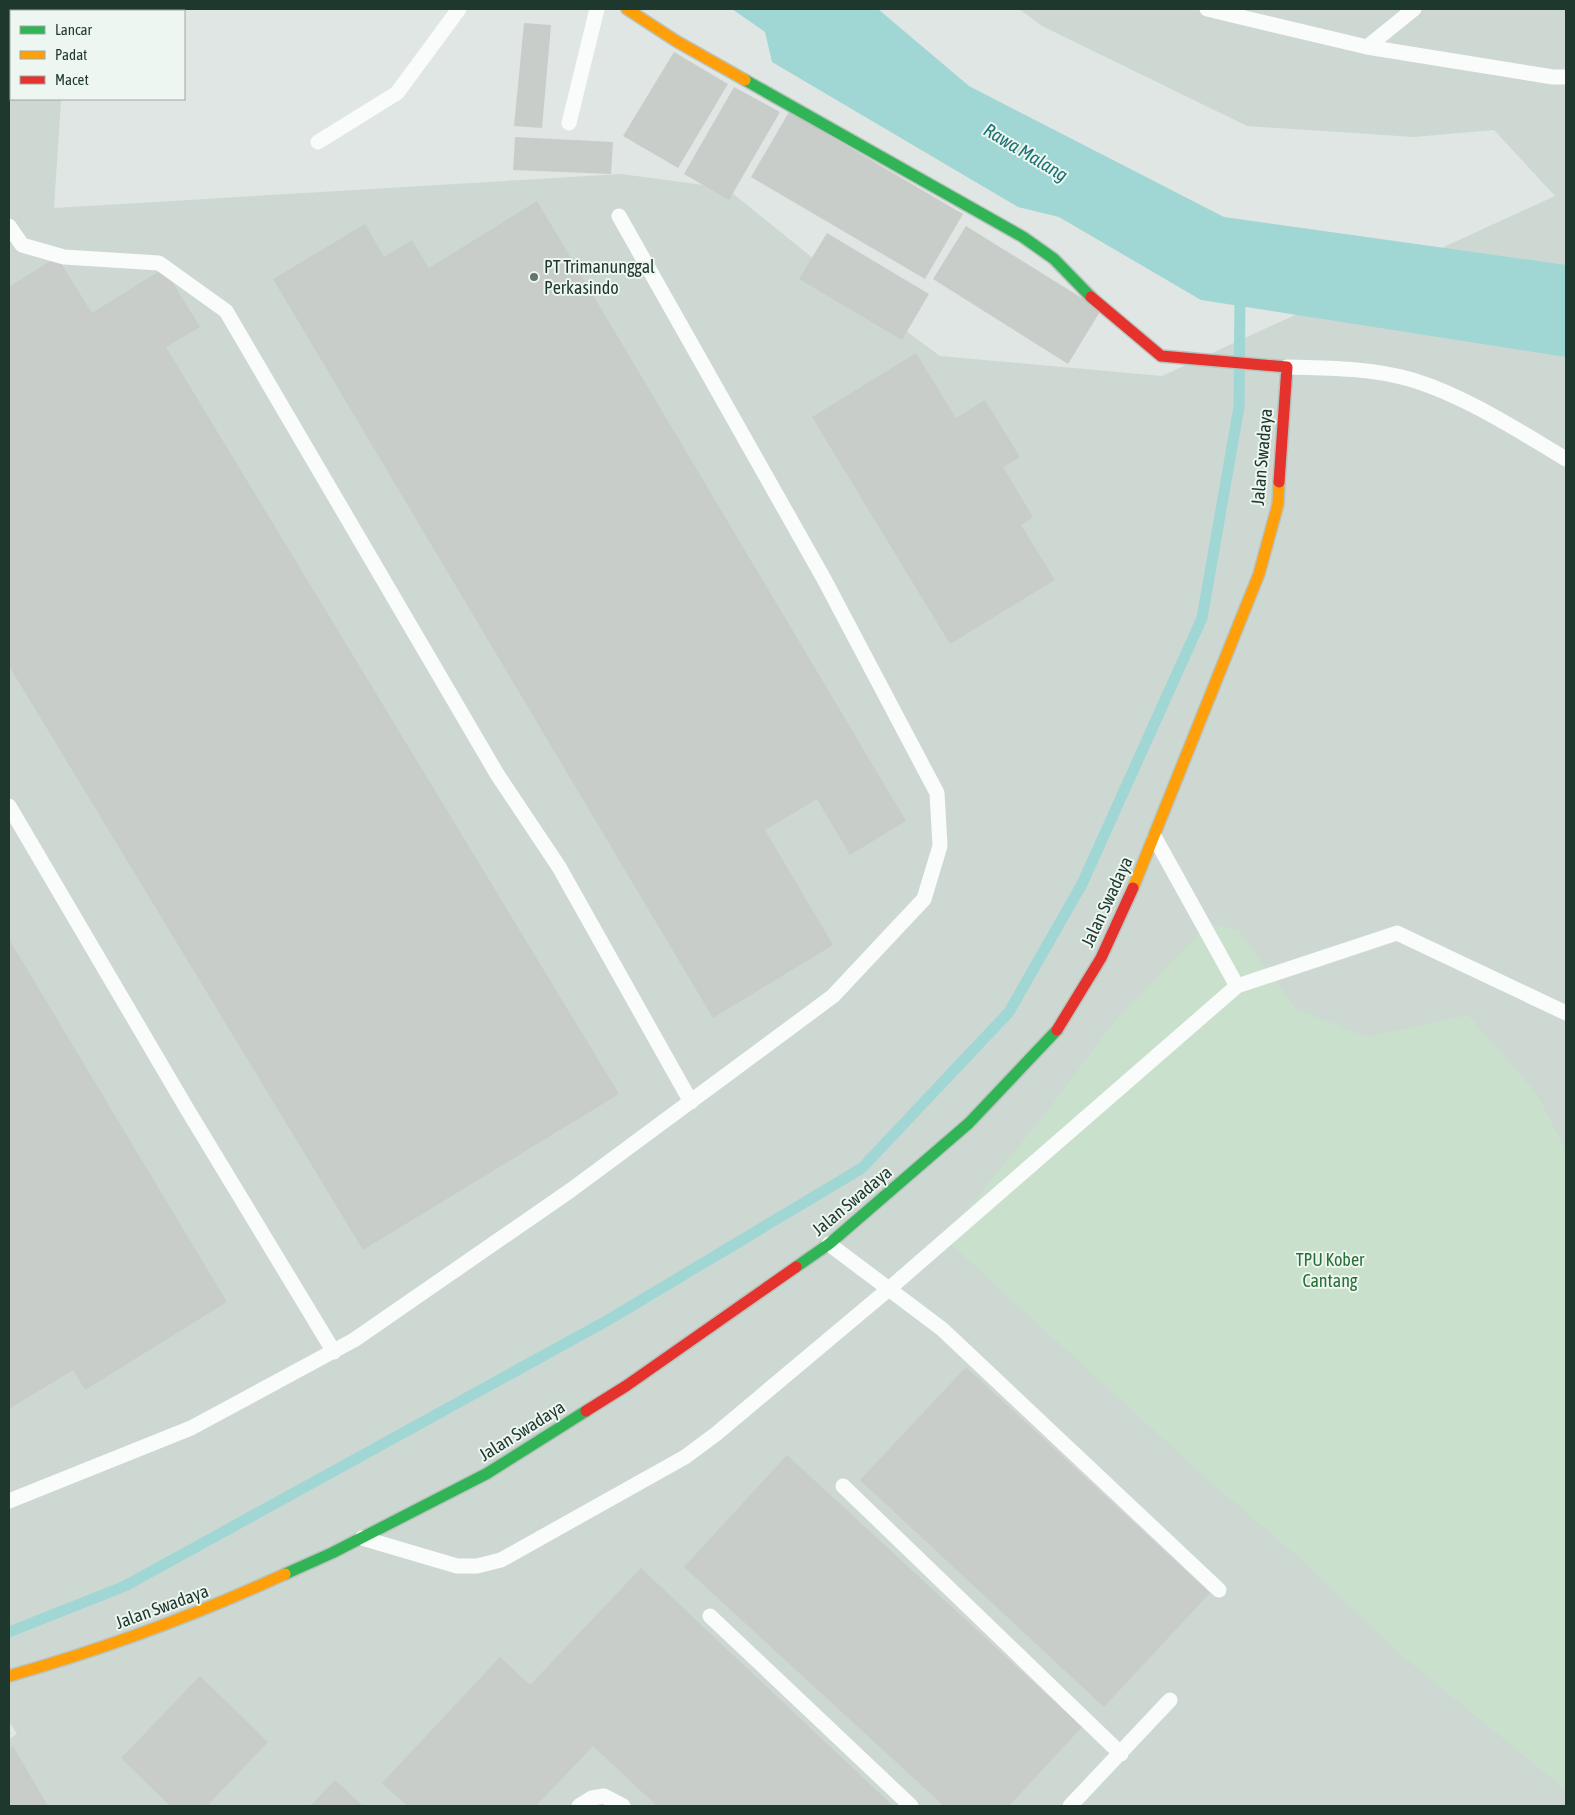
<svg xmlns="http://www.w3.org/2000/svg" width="1575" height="1815" font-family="'Asap Condensed',sans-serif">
  <rect width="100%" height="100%" fill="#e0e6e3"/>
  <path fill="#cdd8d2" d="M1019,9H1566V1806H9V1739L17,1734L9,1721V32H11V99H61L54,208L621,174L726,188L872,306L940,356L1162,376L1555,196L1494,130L1414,137L1247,126L1042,26Z"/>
  <path fill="#c8e0cc" d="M1208,924L1238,930L1296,1009L1367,1037L1468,1015L1537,1094L1566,1151V1790L1400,1654L1304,1562L1206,1478L944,1238L1049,1109L1114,1022Z"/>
  <path fill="#a0d6d4" d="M732,9H878L969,86L1224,217L1566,265V357L1201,300L1059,217L1018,207L772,62L765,32Z"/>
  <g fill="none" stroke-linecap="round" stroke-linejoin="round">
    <path stroke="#a0d6d4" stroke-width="11" d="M9,1632L125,1586L610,1319L862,1168L1009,1012L1082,884L1202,618L1239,407L1240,293"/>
  </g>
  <path fill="#c8cdca" d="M106,9H153V11H106Z
    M524,23L551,25L542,128L514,126Z
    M674,52L728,84L678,168L623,136Z
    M734,87L780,112L729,200L684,174Z
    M789,112L963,214L925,279L751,177Z
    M515,137L613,142L611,174L513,170Z
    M537,201L906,821L850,855L817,799L765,830L833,945L713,1018L273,279L365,224L384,257L412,240L429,268Z
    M966,226L1101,310L1068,364L933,279Z
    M827,233L929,294L902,340L799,279Z
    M57,257L92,313L164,268L200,327L166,347L619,1094L363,1250L9,666V287Z
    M916,353L956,418L985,400L1020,457L1003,467L1033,517L1021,525L1055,580L950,644L812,417Z
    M9,939L227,1302L85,1390L73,1370L9,1409Z
    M966,1367L1210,1593L1104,1707L860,1480Z
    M787,1455L1082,1727L1009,1806H944L684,1567Z
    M641,1568L893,1806H657L593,1746L536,1806H407L382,1783L500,1657L530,1685Z
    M200,1676L268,1742L207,1806H170L121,1758Z
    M13,1746L48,1806H9V1749Z
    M335,1780L363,1806H310Z"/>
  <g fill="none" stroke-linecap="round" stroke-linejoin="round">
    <g stroke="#b9c3be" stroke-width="14">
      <path id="fast" d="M745,80L1023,237L1054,259L1091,297
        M796,1267L829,1244L969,1123L1057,1030
        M285,1574L332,1553L486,1474L586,1411"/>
    </g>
    <g stroke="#b9c3be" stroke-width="14">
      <path id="slow" d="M627,9L676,41L745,80
        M1133,888L1259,574L1278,504L1279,482
        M9,1676C104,1649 196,1615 285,1574"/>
    </g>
    <g stroke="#b9c3be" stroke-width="14">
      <path id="jam" d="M1091,297L1161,356L1287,367L1279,482
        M1057,1030L1101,958L1133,888
        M586,1411L626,1386L796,1267"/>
    </g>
    <path stroke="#fafbfb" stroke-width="15" d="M1207,9L1367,47L1553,77H1566
      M1367,47L1414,9
      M569,123L597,9
      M318,142L397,93L459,9
      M9,226L22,245L64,257L159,263L226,311L497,774L559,867L691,1102
      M1287,367C1328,368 1369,368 1409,379C1462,394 1519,431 1566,459
      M9,806L187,1109L334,1352
      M1155,838L1237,986
      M829,1244L942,1329L1219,1590
      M843,1486L1121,1754
      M9,1501L191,1428L354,1340L571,1190L833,996L924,899L940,846L937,793L824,579L619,216
      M362,1538L457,1566H477L501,1560L685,1457L716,1434L890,1288L1237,986L1397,933L1566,1013
      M710,1616L911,1806
      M579,1806L592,1798L604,1796L623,1806
      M1070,1806L1170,1700"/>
    <use href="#fast" stroke="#30b455" stroke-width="11"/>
    <use href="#slow" stroke="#ff9f0a" stroke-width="11"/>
    <use href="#jam" stroke="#e5322d" stroke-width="11"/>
  </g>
  <circle fill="#63756d" stroke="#edf6f0" stroke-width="2" cx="534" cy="277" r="5"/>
  <g text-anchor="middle" stroke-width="4" stroke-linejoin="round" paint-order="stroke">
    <g font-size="18" fill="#1f382d" stroke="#edf6f0" text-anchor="start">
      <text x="544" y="273">PT Trimanunggal<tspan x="544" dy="21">Perkasindo</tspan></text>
    </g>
    <g font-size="18" fill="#1f382d" stroke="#edf6f0">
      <text transform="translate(1262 457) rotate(-85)" y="6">Jalan Swadaya</text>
      <text transform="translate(1107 902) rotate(-65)" y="6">Jalan Swadaya</text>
      <text transform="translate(852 1201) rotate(-40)" y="6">Jalan Swadaya</text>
      <text transform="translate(522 1431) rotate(-32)" y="6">Jalan Swadaya</text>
      <text transform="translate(162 1607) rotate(-20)" y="6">Jalan Swadaya</text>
    </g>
    <g font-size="18" fill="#2a6f38" stroke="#edf6f0">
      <text x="1330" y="1266">TPU Kober<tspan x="1330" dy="21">Cantang</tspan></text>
    </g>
    <g font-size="19" font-style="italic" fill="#1a7373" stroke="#edf6f0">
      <text transform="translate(1026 152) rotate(31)" y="7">Rawa Malang</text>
    </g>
  </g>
  <rect width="1575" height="1815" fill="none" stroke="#1f382d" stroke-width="20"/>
  <rect x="10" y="10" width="175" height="90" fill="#edf6f0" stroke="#9baaa2"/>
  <rect x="20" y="26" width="25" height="8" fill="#30b455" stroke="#9baaa2"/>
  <text x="55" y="35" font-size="15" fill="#1f382d">Lancar</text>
  <rect x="20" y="51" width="25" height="8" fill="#ff9f0a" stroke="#9baaa2"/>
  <text x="55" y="60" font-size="15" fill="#1f382d">Padat</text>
  <rect x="20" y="76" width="25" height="8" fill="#e5322d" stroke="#9baaa2"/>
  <text x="55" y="85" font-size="15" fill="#1f382d">Macet</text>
</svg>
